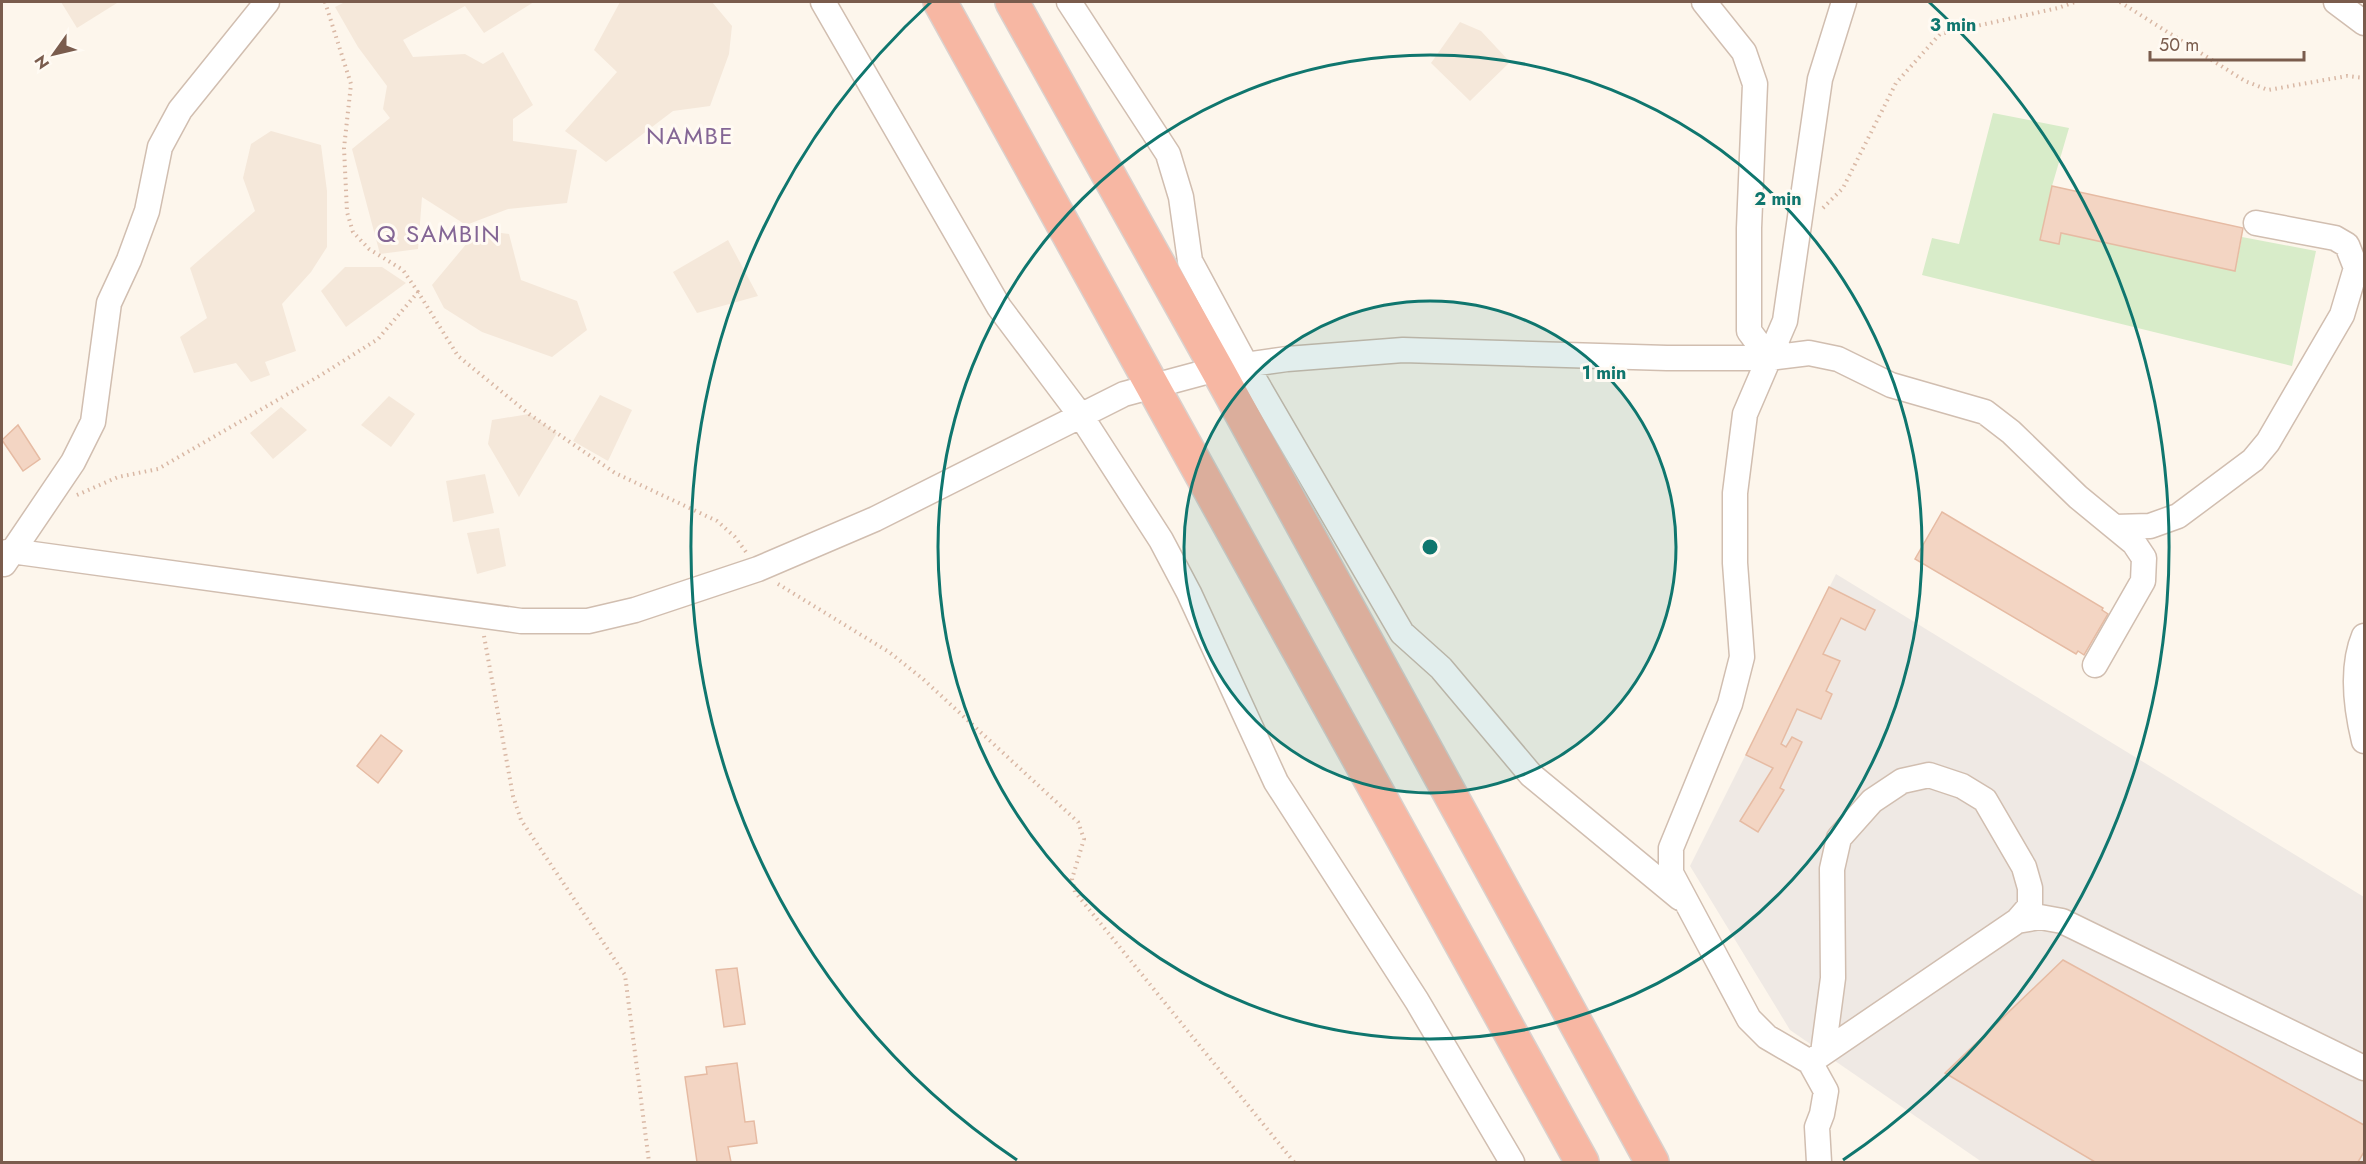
<svg xmlns="http://www.w3.org/2000/svg" width="2366" height="1164" font-family="Jost,sans-serif">
  <rect width="100%" height="100%" fill="#fdf6ec"/>
  <path fill="#f5e8da" d="M61,2H117V3L77,28Z
    M345,2H534L484,33L465,6L403,40L413,57L465,54L483,64L503,52L533,105L513,119V141L577,150L567,203L508,209L466,225L422,197L418,249L380,254L352,149L390,118L383,109L387,86L358,47L335,7Z
    M620,2H712L732,26L729,54L710,106L673,111L606,162L565,131L617,72L594,50Z
    M1460,22L1481,31L1510,62L1470,101L1431,63Z
    M271,131L321,145L327,191V247L311,272L282,304L296,351L265,362L270,375L251,382L236,363L194,373L180,337L207,318L190,268L255,211L243,178L251,144Z
    M478,230L509,234L521,280L577,301L587,330L552,357L482,332L444,308L432,285Z
    M728,240L758,296L697,313L673,272Z
    M345,267H382L406,283L346,327L321,291Z
    M600,395L632,410L608,461L573,441Z
    M389,396L415,414L391,447L361,425Z
    M281,407L307,430L273,459L250,433Z
    M529,414L557,433L519,497L488,444L492,420Z
    M485,474L494,513L453,522L446,481Z
    M499,528L506,566L477,574L467,533Z"/>
  <path fill="#efe9e4" d="M1836,574L2364,897V1162H1982L1790,1030L1690,866Z"/>
  <path fill="#d8ecc9" d="M1993,113L2069,128L2052,186L2040,239L2059,244L2061,233L2235,271L2242,237L2316,251L2292,366L1922,275L1932,238L1959,244Z"/>
  <path fill="#f3d5c3" stroke="#e6bba3" stroke-width="1.5" d="M2052,186L2243,228L2235,271L2061,233L2059,244L2040,240Z
    M18,425L40,459L23,471L2,440Z
    M1942,512L2103,608L2102,610L2108,614L2084,655L2078,651L2076,654L1915,559Z
    M1829,587L1875,610L1865,630L1841,618L1823,654L1840,661L1826,691L1832,694L1821,719L1797,709L1781,744L1786,747L1792,737L1802,742L1780,788L1784,790L1758,832L1740,821L1773,768L1746,755Z
    M381,735L402,751L378,783L357,766Z
    M2063,960L2364,1125V1152L2358,1162H2095L1945,1073Z
    M737,968L745,1024L724,1027L716,970Z
    M737,1063L745,1122L754,1121L757,1143L728,1147L731,1162H697L685,1077L707,1074L706,1067Z"/>
  <g fill="none" stroke-linecap="round" stroke-linejoin="round">
    <g stroke="#d1beb0" stroke-width="27">
      <path id="minor" d="M823,2L999,307L1081,416L1161,540L1189,593L1276,782L1417,1001L1512,1162
        M1069,2L1168,154L1181,197L1190,261L1246,365L1402,633L1441,668L1531,775L1680,898
        M1704,2L1744,52L1755,84L1749,228V331L1769,358
        M2336,2L2364,23
        M2115,527L2150,526L2178,516L2253,460L2268,442L2342,315L2356,268L2347,245L2335,238L2256,223
        M2,553L11,551L521,621H588L635,610L758,569L875,519L1124,394L1217,369L1287,359L1403,350L1667,358H1769L1809,353L1838,359L1891,385L1985,412L2011,432L2078,497L2134,543L2144,558L2143,581L2095,665
        M4,564L73,462L93,422L109,303L129,260L147,211L160,147L180,110L267,2
        M2364,636C2351,667 2356,708 2364,741
        M1823,1053L1833,978L1832,869L1839,838L1872,801L1902,781L1929,775L1962,786L1985,800L2024,867L2030,888V906L2017,921
        M1810,1062L2017,921L2040,917L2062,921L2364,1068
        M1819,1162L1817,1127L1822,1114L1826,1091L1810,1062L1767,1037L1749,1019L1671,873V848L1730,704L1742,657L1735,563V493L1745,414L1785,321L1820,79L1844,2"/>
    </g>
    <g stroke="#dad1cd" stroke-width="36">
      <path id="highway" d="M940,2L1582,1162
        M1012,2L1217,369L1652,1162"/>
    </g>
    <path stroke="#d9b8a5" stroke-width="4" stroke-dasharray="1.5 4.5" stroke-linecap="butt" d="M325,2L351,84L344,148L347,212L353,232L369,249L403,270L418,292
      M2120,2L2245,81L2268,90L2347,76L2364,78
      M1823,208L1843,188L1896,83L1940,34L2058,8L2075,2
      M77,495L118,477L158,469L321,375L378,339L418,292L458,356L529,414L615,473L717,521L735,537L746,552
      M778,584L889,652L923,679L1078,822L1084,839L1072,879L1075,892L1294,1162
      M484,636L513,796L521,820L625,975L649,1162"/>
    <use href="#minor" stroke="#fff" stroke-width="24"/>
    <use href="#highway" stroke="#f7b7a3" stroke-width="33"/>
  </g>
  <circle cx="1430" cy="547" r="246" fill="#0f766e" fill-opacity=".12"/>
  <g fill="none" stroke="#0f766e" stroke-width="3">
    <circle cx="1430" cy="547" r="246"/>
    <circle cx="1430" cy="547" r="492"/>
    <path d="M1017 1160A739 739 0 0 1 931 2M1929 2A739 739 0 0 1 1843 1160"/>
  </g>
  <g text-anchor="middle" stroke-width="6" stroke-linejoin="round" paint-order="stroke">
    <g font-size="24" letter-spacing="1.5" fill="#846695" stroke="#fffaf3">
      <text x="690" y="144">NAMBE</text>
      <text x="439" y="242">Q SAMBIN</text>
    </g>
  </g>
  <circle cx="1430" cy="547" r="9" fill="#0f766e" stroke="#fffaf3" stroke-width="3"/>
  <g font-size="18" text-anchor="middle" font-weight="bold" fill="#0f766e" stroke="#fffaf3" stroke-width="6" stroke-linejoin="round" paint-order="stroke">
    <text x="1953" y="31">3 min</text>
    <text x="1778" y="205">2 min</text>
    <text x="1604" y="379">1 min</text>
  </g>
  <rect width="2366" height="1164" fill="none" stroke="#7a5c4d" stroke-width="6"/>
  <g transform="translate(54 54) rotate(236)" stroke="#fffaf3" stroke-width="4.5" paint-order="stroke">
  <path d="M0-4.5L10 22L0 15L-10 22Z" fill="#7a5c4d"/>
  <text y="-9" font-size="16" font-weight="bold" text-anchor="middle" fill="#7a5c4d">N</text>
  </g>
  <path d="M2150 51v9h154v-9" fill="none" stroke="#7a5c4d" stroke-width="3"/>
  <text x="2159" y="51" font-size="18" fill="#7a5c4d" stroke="#fffaf3" stroke-width="4.5" paint-order="stroke">50 m</text>
</svg>
